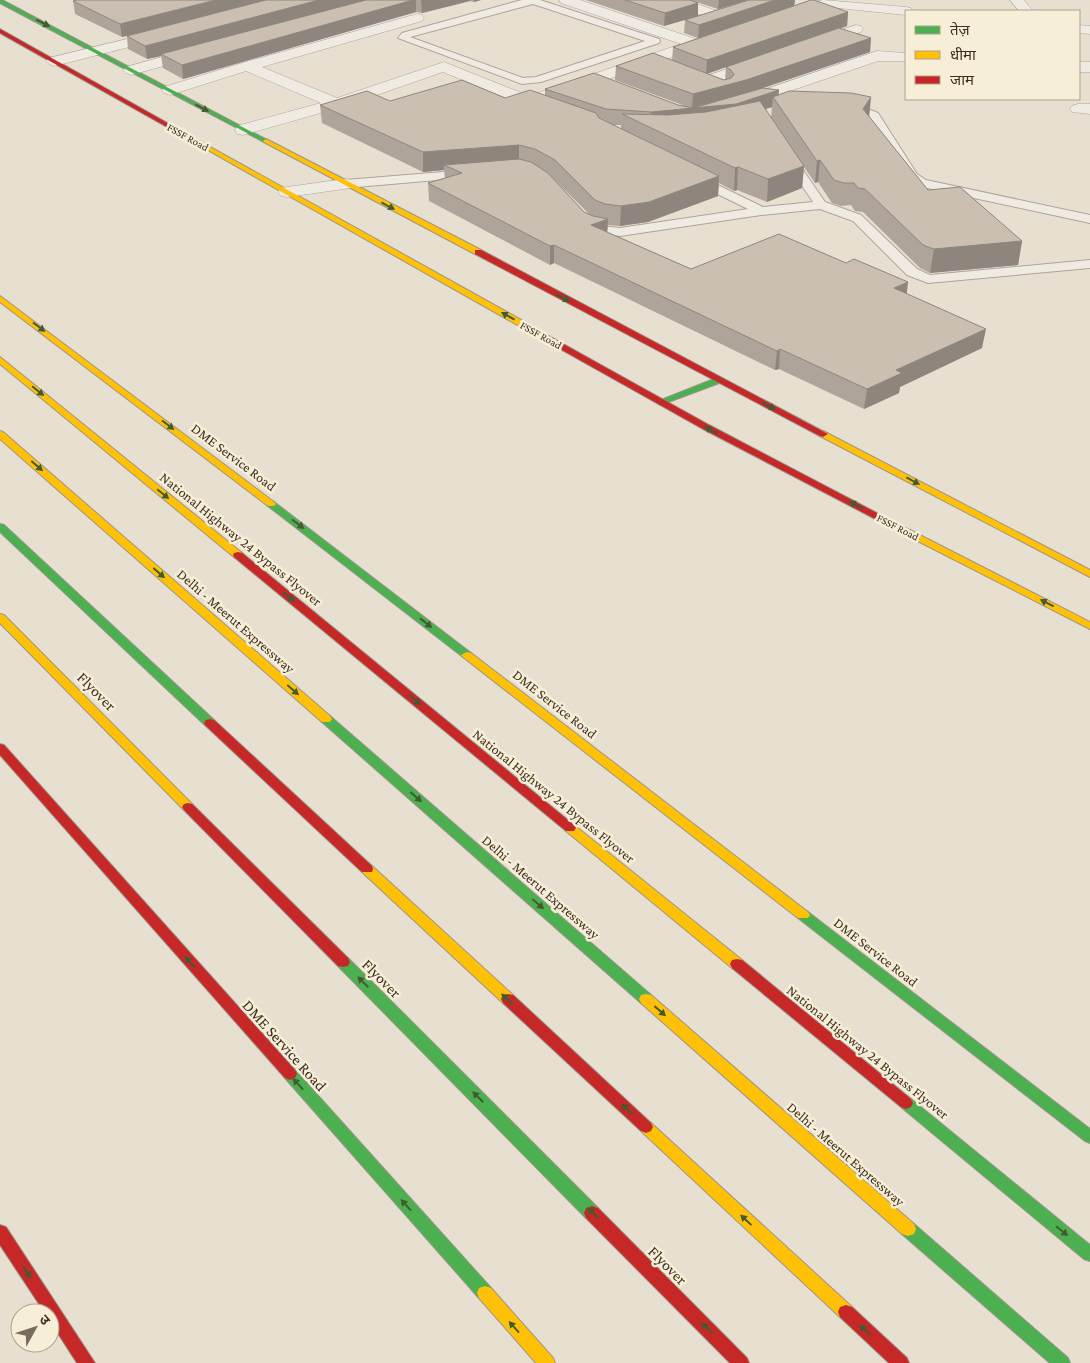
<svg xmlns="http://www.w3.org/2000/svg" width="1090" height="1363" font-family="'Crimson Pro','Noto Sans Devanagari',serif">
  <rect width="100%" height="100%" fill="#e7e0d1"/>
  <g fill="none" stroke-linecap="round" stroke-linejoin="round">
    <g stroke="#ada599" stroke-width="2">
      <path id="lane" d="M522,0H540L659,39L660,41L659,43L541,82L522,84L398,38L402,33ZM533,4L645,41L536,77L523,78L410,37Z
        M846,105L866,108L878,113L917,174L926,180L1090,215V223L918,186L909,179L870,117L860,113L842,110L841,108Z
        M788,153L792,154L825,202L861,215L917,269L930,275L1090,260V268L928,283L907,275L853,221L820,209L761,215L620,236L594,232L580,220L586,216L602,226L620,228L748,209L691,181L689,178L695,174L763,207L813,202L782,156Z
        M468,170L474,174L472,177L345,188L339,184L345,180Z"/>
    </g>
    <g stroke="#ada599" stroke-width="1">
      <path id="street" d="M559,0H580L696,39L707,36L712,37L714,40L712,43L701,47L528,107L443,72L342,107L243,135L237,134L235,130L237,126L321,103L246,71L170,95L164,93L162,90L164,87L242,63L417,14L422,15L424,18L422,21L262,67L337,98L444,62L529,96L681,44L561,3Z
        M663,0H684L724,13L726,16L724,19H714L665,3Z
        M823,0L906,7L911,8L913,11H906V15L828,7L788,17L783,16L781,13L783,10Z
        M1010,0H1024L1033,11H1019Z
        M856,25L861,26L863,29L861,32L815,48L810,47L808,44L810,41Z
        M1079,25L1090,26V34L1079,33Z
        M164,30L169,31L171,34L169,37L54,66L49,64L46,61L49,58Z
        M198,47L203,49L206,52L203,55L131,75L126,73L123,70L126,67Z
        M877,51L906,53V61H878L749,105H737L735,102L737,99Z
        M761,58L766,60L769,63L766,66L706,86L700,84L698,81L700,78Z
        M1079,62H1090V72H1079Z
        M1078,104H1090V114L1072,112L1070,109L1072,106Z
        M345,179L351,180L354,184L351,188L287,197L281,196L278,192L281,188L287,187Z"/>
    </g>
    <g stroke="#9c958a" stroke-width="2">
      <path id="fast" d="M0,0H2L269,141L264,142L0,3Z
        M719,377L723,380L722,382L663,404L660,405L656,402Z
        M271,501L274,502L471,653L473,655L471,657H463L268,506L266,504Z
        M0,524L4,525L214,720L216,723L214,726H206L0,532Z
        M326,715L330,716L651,995L653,999L651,1003L646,1004L641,1003L322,722L320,719L322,716Z
        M803,910L808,912L1090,1129V1143L1085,1141L798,918L796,915L798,912Z
        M343,957L348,958L598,1208L600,1213L598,1218L592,1220L586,1218L338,966L336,962L338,958Z
        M290,1068L295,1070L491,1288L493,1293L491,1298L485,1300L479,1298L285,1078L283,1074L285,1070Z
        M906,1097L911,1099L1090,1245V1261L1084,1259L901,1107L899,1103L901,1099Z
        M908,1222L914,1224L1068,1358L1070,1363H1050L902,1234L900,1229L902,1224Z"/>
    </g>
    <g stroke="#9c958a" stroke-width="2">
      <path id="slow" d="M185,133L534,327L535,329L531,332L528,331L183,136V134Z
        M266,139L481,250L482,252L475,254L264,142L263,141Z
        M0,296L274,502L276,504L274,506H268L0,302Z
        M0,357L242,553L243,555L242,557H234L0,364Z
        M0,431L3,432L330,716L332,719L330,722H322L0,439Z
        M823,431L1090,570V577L820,436L818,434Z
        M910,530L1090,622V629L906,535L905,533Z
        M0,614L4,615L192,804L194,807L192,810H184L0,623Z
        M467,652L471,653L808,912L810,915L808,918H798L463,657L461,655Z
        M570,824L574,825L742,960L744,964L742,968L737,969L732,968L566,831L564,828L566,825Z
        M367,865L372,866L513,995L515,999L513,1003L508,1004L503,1003L362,872L361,869L362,866Z
        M646,994L651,995L914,1224L916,1229L914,1234L908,1236L902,1234L641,1003L639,999L641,995Z
        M646,1121L651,1123L852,1307L854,1312L852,1317L846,1319L840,1317L641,1131L639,1127L641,1123Z
        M485,1286L491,1288L553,1358L555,1363H536L479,1298L477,1293L479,1288Z"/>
    </g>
    <g stroke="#9c958a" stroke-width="2">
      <path id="jam" d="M0,29L187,134L188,135L183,136L0,33Z
        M475,250H481L828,434L823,437L820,436L475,254Z
        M531,326L709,425L915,533L910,536L906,535L703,429L528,331L527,329Z
        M238,552L242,553L574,825L576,828L574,831H566L234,557L233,555L234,553Z
        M210,719L214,720L372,866L373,869L372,872H362L206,726L204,723L206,720Z
        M0,744L4,745L295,1070L297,1074L295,1078L290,1080L285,1078L0,755Z
        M188,803L192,804L348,958L350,962L348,966L343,967L338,966L184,810L182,807L184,804Z
        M737,959L742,960L911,1099L913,1103L911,1107L906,1109L901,1107L732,968L730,964L732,960Z
        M508,994L513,995L651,1123L653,1127L651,1131L646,1133L641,1131L503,1003L501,999L503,995Z
        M592,1206L598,1208L747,1358L749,1363H730L586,1218L584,1213L586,1208Z
        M0,1225L6,1227L95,1363H77L50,1321V1313H45L0,1245Z
        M846,1305L852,1307L907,1358L909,1363H889L840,1317L838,1312L840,1307Z"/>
    </g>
    <use href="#lane" fill="#efebe3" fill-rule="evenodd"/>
    <use href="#street" fill="#efebe3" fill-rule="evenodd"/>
    <use href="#fast" fill="#4caf50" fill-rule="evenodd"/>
    <use href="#slow" fill="#ffc107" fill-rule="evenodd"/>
    <use href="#jam" fill="#c62828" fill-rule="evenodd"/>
  </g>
  <path fill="#afa499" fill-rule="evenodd" d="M77,0H481L474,2L470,1L422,13L416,12L183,79L163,68L161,56L147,59L128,49L127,36L122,37L75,14L73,1Z
    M586,0H690L698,3V16L749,0H795L794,6L848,12L847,26L764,54L871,38L870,52L763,88L779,90L778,95L869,117L928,190L1022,241L1018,265L930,273L920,268L863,212L855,211L851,205L841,206L832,203L818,182L815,183L804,167L802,188L767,202L737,190L734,191L719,183L718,196L648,222L620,226L608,225L607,232L691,269L907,294L982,348L900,387L899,393L864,409L779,369L775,370L554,263L550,265L429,201L428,183L445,178L444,170L423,172L322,123L320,105L390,101L505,98L545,95V89L685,106L615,80L616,66L672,61L673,47L698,38L684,33L685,20L664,26ZM726,67L725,80L707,74ZM772,107L771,117L765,109ZM613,125H621V129ZM553,178L589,214L584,212Z
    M690,0H748L718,9Z"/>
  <path fill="#8e867d" d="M216,0H268L122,37L120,24Z
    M319,0H369L161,54V56L147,59L145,46Z
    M413,0H416V12L183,79L182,65Z
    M421,0H470V1L422,13Z
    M474,0H481L474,2Z
    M719,0H748L718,9Z
    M775,0H795L794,7L698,38L699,25Z
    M698,3V16L664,26L665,13Z
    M848,12L847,26L706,74L707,60Z
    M871,38L870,52L745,94L779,90L778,104L773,97L772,107L735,119L650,127L651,112L692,108L693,94Z
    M871,97L869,119L863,109Z
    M519,145V164L444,165V170L423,172V152Z
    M820,160L818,182L815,183L817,161Z
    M804,166L802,188L767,202L768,179Z
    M738,167L737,190L734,191L735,168Z
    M719,176L718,196L648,222L620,226L621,206Z
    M608,219L607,237L591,225Z
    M1022,241L1018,265L930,273L934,249Z
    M554,245V263L550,265V246Z
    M908,282L906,301L894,288Z
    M986,329L982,348L900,387L899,393L864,409L867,389L896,370Z
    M780,349L779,369L775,370L777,351Z"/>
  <path fill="#cbbfb2" stroke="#8e867d" d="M77,0H216L120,24L73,1Z
    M266,0H319L145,46L127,36Z
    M366,0H413L182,65L161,54Z
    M625,0H690L698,3L665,13Z
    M749,0H775L699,25L685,20Z
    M811,0H814L848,12L707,60L673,47Z
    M839,28L871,38L746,80L693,94L616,66L653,53L724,80L731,78L734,75L731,70L726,67Z
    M594,73L678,105L693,108L763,88L779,90L736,104L651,112L606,109L545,89Z
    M462,80L505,98L530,90L596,113L599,118L719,176L649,202L621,206L605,204L595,200L555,160L535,149L519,145L423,152L320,105L367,91L390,101Z
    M789,91L851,93L871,97L863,109L928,190L960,187L1022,241L934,249L923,245L865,189L858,188L854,183H844L834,180L820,160L817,161L773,97Z
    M760,101L804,166L768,179L738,167L735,168L622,114L668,115L706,112Z
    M519,159L531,162L548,173L584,212L593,216L608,219L591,225L691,269L779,234L846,263L854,259L908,282L894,288L986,329L896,370L902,373L867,389L780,349L777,351L554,245L550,246L428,183L462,173L444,165Z"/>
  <defs><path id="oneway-solid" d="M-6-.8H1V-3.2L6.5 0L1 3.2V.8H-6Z" transform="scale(1.25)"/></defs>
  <g fill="#425b31">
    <use href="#oneway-solid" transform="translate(43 23) rotate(27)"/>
    <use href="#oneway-solid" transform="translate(202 108) rotate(28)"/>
    <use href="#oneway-solid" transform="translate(388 206) rotate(28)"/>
    <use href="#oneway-solid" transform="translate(563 298) rotate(28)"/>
    <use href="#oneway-solid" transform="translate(508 316) rotate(-151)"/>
    <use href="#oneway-solid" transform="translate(39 327) rotate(37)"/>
    <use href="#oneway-solid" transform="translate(38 391) rotate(39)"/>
    <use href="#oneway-solid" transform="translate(769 406) rotate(28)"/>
    <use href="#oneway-solid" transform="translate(168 425) rotate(37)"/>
    <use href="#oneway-solid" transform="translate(711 430) rotate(-152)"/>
    <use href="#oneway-solid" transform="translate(37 466) rotate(41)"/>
    <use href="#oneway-solid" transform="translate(913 481) rotate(28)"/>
    <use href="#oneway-solid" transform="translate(163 494) rotate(39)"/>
    <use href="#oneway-solid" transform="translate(856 505) rotate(-153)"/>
    <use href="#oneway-solid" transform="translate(298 524) rotate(37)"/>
    <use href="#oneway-solid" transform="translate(159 573) rotate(41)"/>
    <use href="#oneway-solid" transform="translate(289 597) rotate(39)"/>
    <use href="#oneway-solid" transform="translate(1047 603) rotate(-153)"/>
    <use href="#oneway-solid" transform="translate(426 623) rotate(38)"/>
    <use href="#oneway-solid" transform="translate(293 690) rotate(41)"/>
    <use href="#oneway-solid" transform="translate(415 700) rotate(39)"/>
    <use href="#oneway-solid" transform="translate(416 797) rotate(41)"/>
    <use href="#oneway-solid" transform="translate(538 904) rotate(41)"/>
    <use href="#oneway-solid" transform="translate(190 962) rotate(-132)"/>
    <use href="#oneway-solid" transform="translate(363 982) rotate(-135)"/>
    <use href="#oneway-solid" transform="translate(507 999) rotate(-137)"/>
    <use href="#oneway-solid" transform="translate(660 1011) rotate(41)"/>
    <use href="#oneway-solid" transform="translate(298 1084) rotate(-132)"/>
    <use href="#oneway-solid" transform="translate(478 1097) rotate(-135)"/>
    <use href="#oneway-solid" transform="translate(627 1109) rotate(-137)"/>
    <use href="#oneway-solid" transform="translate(406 1205) rotate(-132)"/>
    <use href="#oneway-solid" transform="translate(593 1213) rotate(-135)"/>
    <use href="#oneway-solid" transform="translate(746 1220) rotate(-137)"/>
    <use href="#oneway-solid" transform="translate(1062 1231) rotate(39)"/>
    <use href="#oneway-solid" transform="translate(27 1272) rotate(57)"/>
    <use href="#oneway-solid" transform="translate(514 1327) rotate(-132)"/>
    <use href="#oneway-solid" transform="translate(707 1328) rotate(-135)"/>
    <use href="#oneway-solid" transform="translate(865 1330) rotate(-137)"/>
  </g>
  <g text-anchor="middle" stroke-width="5" stroke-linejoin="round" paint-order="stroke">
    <g font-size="11" fill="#3d2e20" stroke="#f7eed8">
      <text transform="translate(188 137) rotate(29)" y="4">FSSF Road</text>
      <text transform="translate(541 335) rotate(29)" y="4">FSSF Road</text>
      <text transform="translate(898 527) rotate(27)" y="4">FSSF Road</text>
    </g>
    <g font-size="14" fill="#3d2e20" stroke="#f7eed8">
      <text transform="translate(234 457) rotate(37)" y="5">DME Service Road</text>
      <text transform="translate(241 539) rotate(39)" y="5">National Highway 24 Bypass Flyover</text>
      <text transform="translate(236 621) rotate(41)" y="5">Delhi - Meerut Expressway</text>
      <text transform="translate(555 704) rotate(38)" y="5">DME Service Road</text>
      <text transform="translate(554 796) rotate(39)" y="5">National Highway 24 Bypass Flyover</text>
      <text transform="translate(541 887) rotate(41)" y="5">Delhi - Meerut Expressway</text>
      <text transform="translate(876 952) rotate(38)" y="5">DME Service Road</text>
      <text transform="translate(868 1052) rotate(39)" y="5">National Highway 24 Bypass Flyover</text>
      <text transform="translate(846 1154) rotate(41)" y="5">Delhi - Meerut Expressway</text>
    </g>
    <g font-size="16" fill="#3d2e20" stroke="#f7eed8">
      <text transform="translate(97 691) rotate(45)" y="6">Flyover</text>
      <text transform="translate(382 978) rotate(45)" y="6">Flyover</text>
      <text transform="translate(285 1045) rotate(48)" y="6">DME Service Road</text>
      <text transform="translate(668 1265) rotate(45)" y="6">Flyover</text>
    </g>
  </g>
  <rect x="905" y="10" width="175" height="90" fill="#f7eed8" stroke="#ada18e"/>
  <rect x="915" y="26" width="25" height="8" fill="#4caf50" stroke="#ada18e"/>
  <text x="950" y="35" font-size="15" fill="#3d2e20">तेज़</text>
  <rect x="915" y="51" width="25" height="8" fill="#ffc107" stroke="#ada18e"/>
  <text x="950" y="60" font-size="15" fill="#3d2e20">धीमा</text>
  <rect x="915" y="76" width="25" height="8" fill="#c62828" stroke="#ada18e"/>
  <text x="950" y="85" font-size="15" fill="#3d2e20">जाम</text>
  <g transform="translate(35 1328) rotate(50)"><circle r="24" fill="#f7eed8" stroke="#ada18e"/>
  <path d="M0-4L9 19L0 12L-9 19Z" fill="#786c5e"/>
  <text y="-8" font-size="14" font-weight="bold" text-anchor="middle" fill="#3d2e20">उ</text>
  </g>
</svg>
